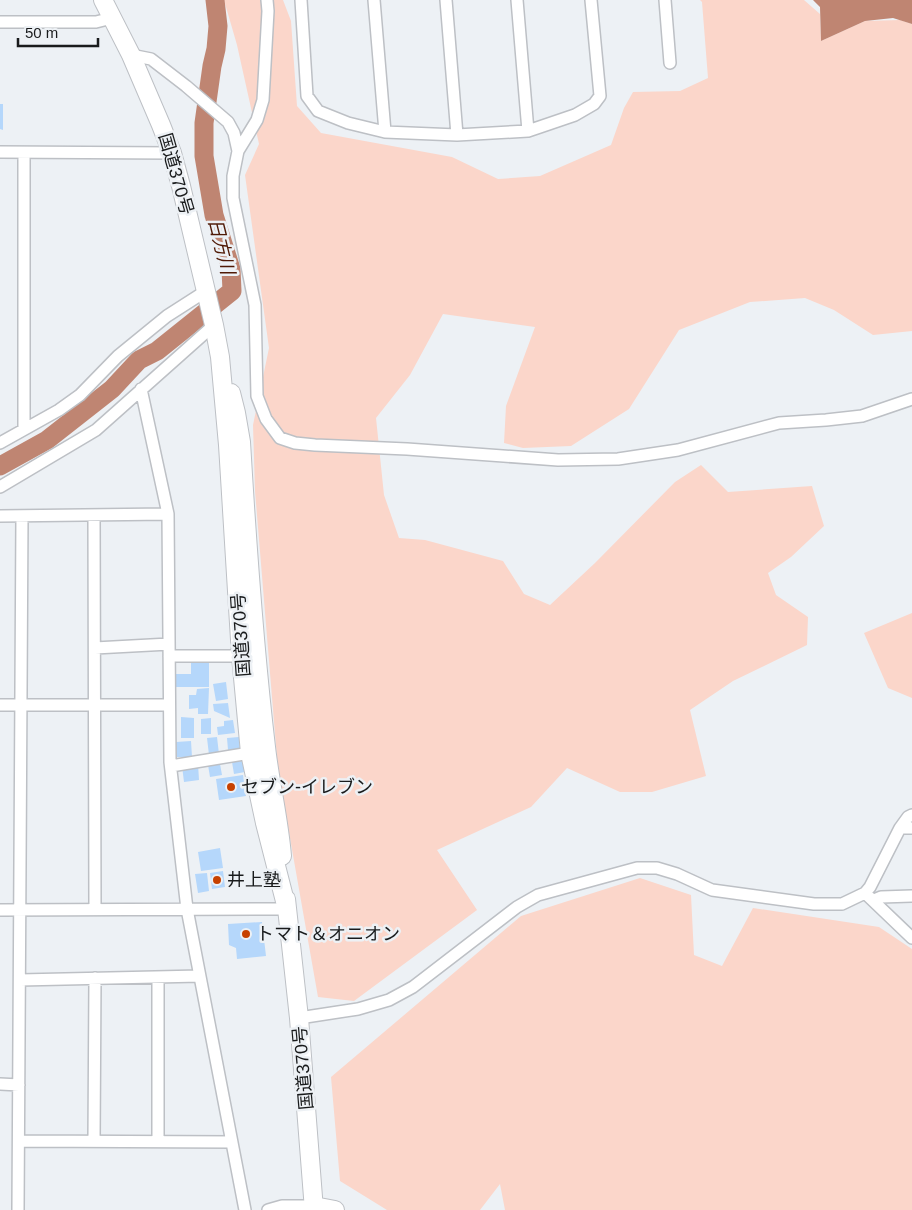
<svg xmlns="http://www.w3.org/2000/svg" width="912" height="1210" font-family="Helvetica,'Noto Sans JP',sans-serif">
  <rect width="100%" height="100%" fill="#edf1f5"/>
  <path fill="#fbd6ca" d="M224,0H283L291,21L297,106L321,133L452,157L498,179L540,176L611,145L624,108L633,92L680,91L708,78L702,2L700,0H804L820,14L821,41L865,21L900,20L912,24V331L873,335L834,310L805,298L750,302L679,330L629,409L571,446L523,448L504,443L506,406L535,327L443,314L410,375L376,418L384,495L399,538L425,540L503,561L524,594L550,605L595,563L675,482L701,465L728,492L812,486L824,526L791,557L768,573L776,595L808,617L807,645L733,681L690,710L706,776L652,792H620L567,768L531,807L437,850L477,910L354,1001L318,997L278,770L255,491L253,425L269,348L245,175L259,144L237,45Z
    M912,613V698L888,688L864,633Z
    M640,878L691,895L694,955L722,966L753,908L879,927L912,949V1210H505L500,1184L480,1210H387L340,1181L331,1077L521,916Z"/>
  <path fill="#bf8572" d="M813,0H912V24L893,18L865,21L821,41L820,7Z"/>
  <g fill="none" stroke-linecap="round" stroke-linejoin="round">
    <path stroke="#bf8572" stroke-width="19" d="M0,466L47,440L112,389L139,360L157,351L232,291L231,269L214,215L204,156V123L212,66L216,49L218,26L215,0"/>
  </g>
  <path fill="#b5d7fb" d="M0,104H3V130L0,129Z
    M191,662H209V687H174V674H191Z
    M226,682L228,699L216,701L213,684Z
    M209,688L208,714H198V708L189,709V695H196L197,689Z
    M228,703L230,718L214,711L213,704Z
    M181,717L194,718V738H181Z
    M211,718V734H201V719Z
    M233,720L235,733L218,735L217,727L224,726V721Z
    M217,737L219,754L209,755L207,738Z
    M239,737L240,749L228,750L227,738Z
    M191,741L192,757H177L176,742Z
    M243,761L245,772L234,774L232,762Z
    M198,764L199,780L184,782L182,766Z
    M220,764L222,775L210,777L208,765Z
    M243,775L246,796L219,800L216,779Z
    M220,848L223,868L201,871L198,852Z
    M223,871L225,887L212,889L210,873Z
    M207,873L209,891L198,893L195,874Z
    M262,922L266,956L237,959L236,948L229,945L228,924Z"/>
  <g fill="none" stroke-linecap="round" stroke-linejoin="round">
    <g stroke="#bdc0c5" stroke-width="14">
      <path id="minor" d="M267,0L268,11L263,100L257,120L238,151L233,176V198L255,305L257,396L266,419L280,438L295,443L315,445L407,449L558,460L618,459L678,450L779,423L826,420L862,416L912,399
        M301,0L307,96L318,111L348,123L385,132L457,135L528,131L575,115L594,104L600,96L591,0
        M374,0L385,132
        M446,0L457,135
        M517,0L528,131
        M665,0L670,63
        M0,22H96L112,18
        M131,55L151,59L186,86L228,122L234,133L238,151
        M0,152L172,153
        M24,153V429
        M141,389L168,514L170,762L187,909L245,1210
        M0,443L59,410L80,395L118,356L167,316L206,291
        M0,487L96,430L214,325
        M94,515L95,909
        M0,516L168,514
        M95,648L169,644
        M169,656H241
        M0,705H169
        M171,766L250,753
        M900,828L908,817L912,815
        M865,893L912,938
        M874,900L881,897L912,896
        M0,910L287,909
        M20,980L200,976
        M299,1018L358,1009L389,1000L413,987L517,907L538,895L637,868H657L677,874L712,890L814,904H842L865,893L870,887L900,828H912
        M0,1084L19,1085
        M19,1141L232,1142
        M94,1141L95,978
        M158,1141V977
        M18,1210L22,516
        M268,1210L282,1206H314"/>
    </g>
    <g stroke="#bdc0c5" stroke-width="20">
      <path id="highway" d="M103,0L131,55L161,125L172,153L181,186L214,325L220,357L228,445L241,656L250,753L265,823L287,909
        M231,393L236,413L241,442C247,544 254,646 266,747C270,783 279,819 282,856
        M286,899L299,1018L314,1210
        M314,1206L335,1210"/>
    </g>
    <use href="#minor" stroke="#fff" stroke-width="11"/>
    <use href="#highway" stroke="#fff" stroke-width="18"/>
  </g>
  <g fill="#c74100" stroke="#edf1f5" stroke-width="2">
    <circle cx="231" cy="787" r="5"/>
    <circle cx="217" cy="880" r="5"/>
    <circle cx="246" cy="934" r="5"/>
  </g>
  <g text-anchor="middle" stroke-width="5" stroke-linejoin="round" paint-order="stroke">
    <g font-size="18" fill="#191b1c" stroke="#edf1f5">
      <text transform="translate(176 174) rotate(74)" y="6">国道370号</text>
      <text transform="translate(241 635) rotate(-94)" y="6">国道370号</text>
      <text transform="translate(303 1068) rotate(-95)" y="6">国道370号</text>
    </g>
    <g font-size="18" fill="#191b1c" stroke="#edf1f5" text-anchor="start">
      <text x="241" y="793">セブン-イレブン</text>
      <text x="227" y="886">井上塾</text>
      <text x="256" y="940">トマト＆オニオン</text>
    </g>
    <g font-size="19" font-style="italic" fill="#501a06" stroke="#edf1f5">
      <text transform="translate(222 246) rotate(76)" y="7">日方川</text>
    </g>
  </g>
  <path d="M18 38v8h80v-8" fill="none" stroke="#191b1c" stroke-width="2.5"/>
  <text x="25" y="38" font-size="15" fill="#191b1c" stroke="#edf1f5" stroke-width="4" paint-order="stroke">50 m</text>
</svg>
